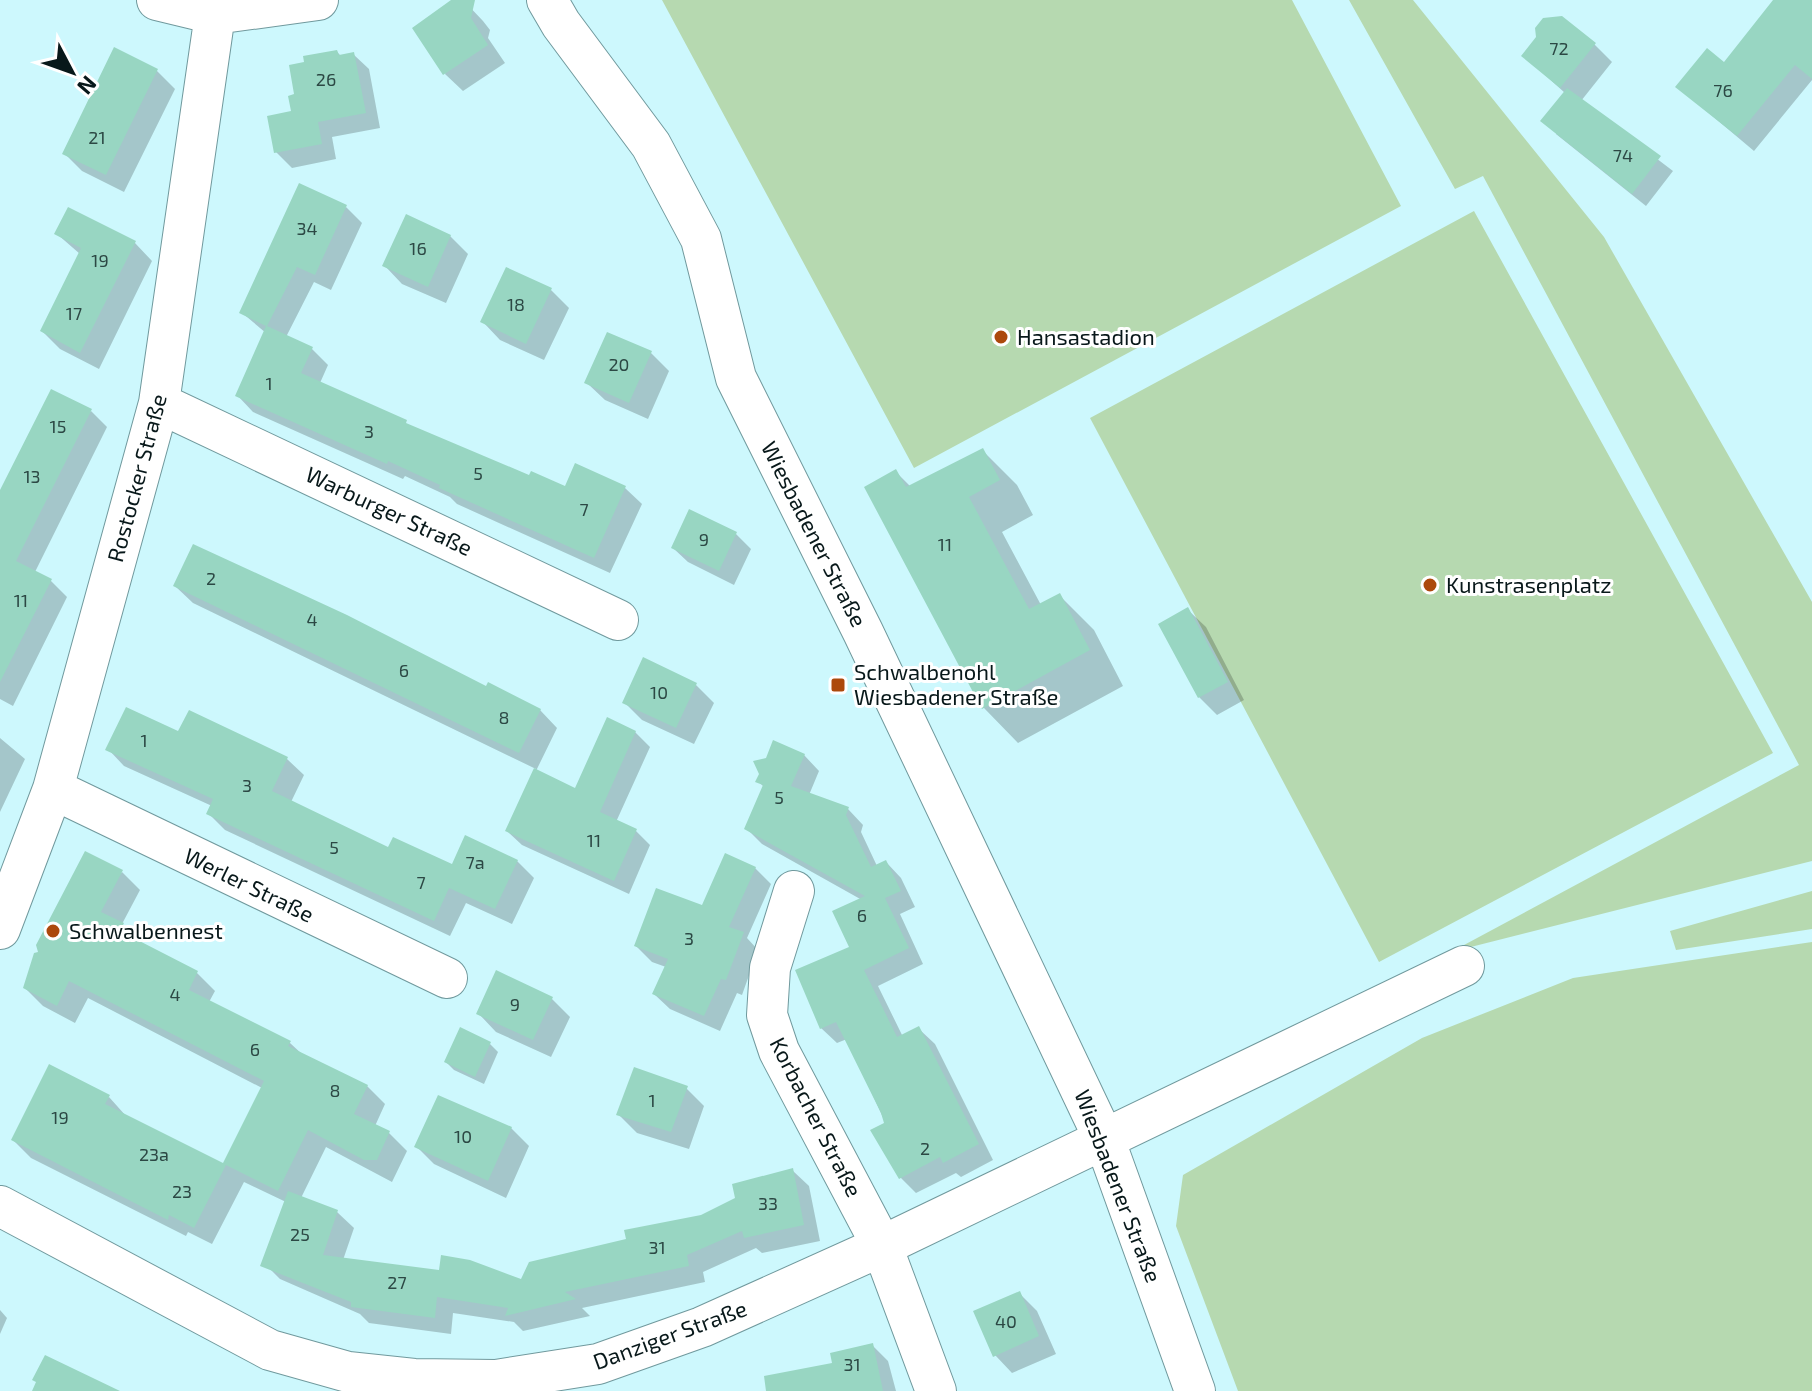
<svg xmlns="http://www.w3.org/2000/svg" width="1812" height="1391" font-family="'Exo 2',sans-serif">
  <rect width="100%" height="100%" fill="#cdf8fd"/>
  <path fill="#b6d9b0" d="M662,0H1292L1401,206L914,468Z
    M1349,0H1413L1604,237L1812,602V861L1451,952L1799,765L1483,176L1455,189Z
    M1474,211L1773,753L1379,962L1090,418Z
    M1812,891V929L1676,950L1670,931Z
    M1812,942V1391H1238L1176,1226L1183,1175L1422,1038L1573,978Z"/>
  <path fill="#0003" d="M1775,0H1812V80L1754,151L1678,87L1724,65Z
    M465,2L483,21L490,30L488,38L505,63L463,91L445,74Z
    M1594,44L1612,62L1581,101L1673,171L1646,206L1556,134L1565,93L1524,56Z
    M115,50L157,71L175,89L124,192L82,171L64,153Z
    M337,52L341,56L353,54L369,69L380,128L332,137L336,159L292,168L276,152L294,113L297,96Z
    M346,207L362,223L331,290L314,282L286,337L312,349L328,365L320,383L411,428L530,478L566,489L576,465L625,488L642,504L610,573L457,504L450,497L405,476L403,479L253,412L237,395L266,333L241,312Z
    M57,234L135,243L152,261L99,369L60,349L42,331L80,254Z
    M450,236L468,254L446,303L402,284L385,266Z
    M551,290L569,308L544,360L500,340L483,322Z
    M608,334L651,353L669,371L648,419L605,400L587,383Z
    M91,411L107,427L35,572L51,581L67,597L13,706L0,699V495Z
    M982,450L1017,485L1033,515L1002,532L1041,605L1059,595L1094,630L1123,686L1018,743L984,708L896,472L911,487Z
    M736,534L751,549L734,585L688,562L673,548Z
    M175,586L487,689L540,710L557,728L536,771L576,791L635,732L650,747L616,822L636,831L650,845L629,894L522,845L507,831L536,769L193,603Z
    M1188,610L1206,627L1244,700L1217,715L1199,697Z
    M696,685L714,703L694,744L642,720L624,702Z
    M190,712L287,759L304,775L291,802L389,850L453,866L517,861L534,878L512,924L466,903L450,936L225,830L208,813L212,806L124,766L108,749L179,733Z
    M0,738L25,759L0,812Z
    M804,755L819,771L809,795L848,809L863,825L861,832L877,866L886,862L901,878L915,907L900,914L923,964L878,986L903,1037L919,1029L935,1044L993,1160L961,1177L956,1173L916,1193L901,1178L886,1124L847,1039L837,1043L821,1028L852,948L862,900L762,844L746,828L764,787L758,781Z
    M755,868L771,884L747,938L758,950L742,995L737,993L720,1031L670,1009L654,994L666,967L652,962L636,946L703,907Z
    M122,872L140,890L122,924L141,943L197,973L215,991L209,1002L290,1043L303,1055L367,1086L385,1104L375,1126L389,1133L407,1151L392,1182L326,1147L301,1198L337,1212L354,1228L343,1260L522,1281L628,1240L702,1217L792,1170L809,1186L820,1241L762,1253L756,1248L703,1272L705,1282L582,1308L590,1316L523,1331L514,1322L453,1313L451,1334L369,1323L360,1314L280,1279L264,1263L286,1202L244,1182L212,1244L188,1232L186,1236L31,1158L13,1140L109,1097L126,1116L223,1165L262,1088L88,998L75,1023L43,1006L25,988Z
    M552,999L570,1017L551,1057L496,1032L479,1014Z
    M490,1044L498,1052L484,1084L454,1070L446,1062Z
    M686,1088L704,1106L689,1149L637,1133L619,1115Z
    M511,1128L529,1146L506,1198L434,1164L416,1146Z
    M1019,1293L1037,1311L1056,1354L1012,1373L995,1355Z
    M0,1310L7,1318L0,1334Z
    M873,1346L888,1361L896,1391H803L834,1365Z"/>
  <path fill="#98d6c2" d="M451,0H475L471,18L488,45L443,75L412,28Z
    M1773,0H1812V79L1795,65L1737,136L1675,87L1707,48L1724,62Z
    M1562,16L1596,43L1560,88L1521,56L1536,37L1535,28L1543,18Z
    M114,47L158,69L106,175L62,154Z
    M337,50L339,55L354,52L366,113L318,122L322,144L274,153L267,116L291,111L288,96L294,94L289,65L304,62L303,56Z
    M1567,88L1661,156L1632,194L1540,121Z
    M299,183L347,205L315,275L297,267L267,326L313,347L301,373L407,420L406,423L529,475L531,471L565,486L575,463L626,486L594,558L439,488L440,485L388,461L387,464L235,396L266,326L239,313Z
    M68,207L136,241L80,353L40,331L81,248L54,234Z
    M406,214L451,235L428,287L382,266Z
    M506,267L552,288L526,344L480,322Z
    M607,332L652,351L629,403L584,383Z
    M51,389L92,409L16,561L52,579L0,682V490Z
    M983,448L1000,480L969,497L1029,609L1060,593L1090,650L982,709L864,487L896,469L906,487Z
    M689,509L737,532L719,571L671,548Z
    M193,544L347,615L486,686L488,682L541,709L519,753L173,586Z
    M1188,607L1228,682L1198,698L1158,624Z
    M643,657L697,683L676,728L622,703Z
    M126,707L178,731L189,710L288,757L272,791L388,847L393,837L452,864L465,835L518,860L495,909L449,888L434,921L206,814L213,799L105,750Z
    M607,717L636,731L600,812L637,829L614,881L505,831L534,768L575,788Z
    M773,740L805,754L791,786L849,807L846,815L871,867L886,860L901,891L885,898L909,948L864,970L897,1037L919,1026L979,1144L943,1163L940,1157L899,1179L870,1130L884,1123L881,1113L836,1022L820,1029L795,970L849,947L832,911L865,896L744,829L763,785L755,782L759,774L753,761L766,758Z
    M85,851L123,870L101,912L124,923L120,931L198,971L189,990L291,1041L288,1046L368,1085L354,1114L390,1131L377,1160H364L308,1130L278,1191L226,1165L194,1228L169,1215L168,1220L11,1140L49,1064L110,1095L105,1104L223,1163L264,1081L69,981L57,1006L23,988L34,953L38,952L36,945Z
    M725,853L756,867L729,927L744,932L726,980L721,979L704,1016L652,994L668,959L634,946L656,888L702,905Z
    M496,970L553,997L533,1040L476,1014Z
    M460,1027L491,1042L475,1077L444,1062Z
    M634,1067L688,1086L671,1132L616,1115Z
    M438,1095L512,1127L488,1181L414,1147Z
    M793,1168L804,1225L744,1238L742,1231L687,1255L689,1266L565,1292L576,1299L505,1316L508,1308L437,1297L435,1318L351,1307V1302L260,1266L288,1191L338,1210L323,1255L439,1270L441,1255L470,1260L521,1279L529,1262L626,1239L624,1230L701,1215L735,1198L732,1184Z
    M1020,1291L1039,1336L993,1357L973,1311Z
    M873,1343L883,1391H766L764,1376L832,1363L830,1353Z
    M45,1355L120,1391H32L36,1382L32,1380Z"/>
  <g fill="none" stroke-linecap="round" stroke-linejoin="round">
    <g stroke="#70999d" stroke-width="42">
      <path id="minor" d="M157,0L215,14L318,0
        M547,0L561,24L651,145L701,239L736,378L863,632L1105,1141L1195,1391
        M159,403L618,620
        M53,789L447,978
        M794,891L770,968L767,1015L779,1051L882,1246L936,1391
        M0,929L53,789L159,403L215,14
        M0,1206L270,1350L348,1372L414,1379L496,1380L598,1364L702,1327L882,1246L1464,966"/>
    </g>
    <use href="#minor" stroke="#fff" stroke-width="40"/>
  </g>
  <g fill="#ac490c" stroke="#fff" stroke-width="3">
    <circle cx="1001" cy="337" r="8"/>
    <circle cx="1430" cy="585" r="8"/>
    <rect x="830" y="677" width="16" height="16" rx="4"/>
    <circle cx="53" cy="931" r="8"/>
  </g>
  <g text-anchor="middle" stroke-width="6" stroke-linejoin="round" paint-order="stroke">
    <g font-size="18" fill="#2c4844">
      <text x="1559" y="55">72</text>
      <text x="326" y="86">26</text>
      <text x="1723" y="97">76</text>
      <text x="97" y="144">21</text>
      <text x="1623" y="162">74</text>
      <text x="307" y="235">34</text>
      <text x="418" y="255">16</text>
      <text x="100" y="267">19</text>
      <text x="516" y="311">18</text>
      <text x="74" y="320">17</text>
      <text x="619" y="371">20</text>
      <text x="269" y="390">1</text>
      <text x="58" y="433">15</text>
      <text x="369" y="438">3</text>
      <text x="478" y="480">5</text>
      <text x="32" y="483">13</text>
      <text x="584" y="516">7</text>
      <text x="704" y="546">9</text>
      <text x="945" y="551">11</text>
      <text x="211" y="585">2</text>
      <text x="21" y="607">11</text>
      <text x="312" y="626">4</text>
      <text x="404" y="677">6</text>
      <text x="659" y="699">10</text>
      <text x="504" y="724">8</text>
      <text x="144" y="747">1</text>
      <text x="247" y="792">3</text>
      <text x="779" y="804">5</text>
      <text x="594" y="847">11</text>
      <text x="334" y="854">5</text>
      <text x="475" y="869">7a</text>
      <text x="421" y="889">7</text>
      <text x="862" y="922">6</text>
      <text x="689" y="945">3</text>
      <text x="175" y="1001">4</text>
      <text x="515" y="1011">9</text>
      <text x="255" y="1056">6</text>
      <text x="335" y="1097">8</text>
      <text x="652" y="1107">1</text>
      <text x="60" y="1124">19</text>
      <text x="463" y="1143">10</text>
      <text x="925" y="1155">2</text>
      <text x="154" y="1161">23a</text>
      <text x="182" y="1198">23</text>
      <text x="768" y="1210">33</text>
      <text x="300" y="1241">25</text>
      <text x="657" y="1254">31</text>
      <text x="397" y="1289">27</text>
      <text x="1006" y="1328">40</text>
      <text x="852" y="1371">31</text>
    </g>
    <g font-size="22" fill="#08181a" stroke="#fff" text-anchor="start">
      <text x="1017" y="345">Hansastadion</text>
      <text x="1446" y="593">Kunstrasenplatz</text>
      <text x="854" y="680">Schwalbenohl<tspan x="854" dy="25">Wiesbadener Straße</tspan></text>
      <text x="69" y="939">Schwalbennest</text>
    </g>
    <g font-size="22" fill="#08181a" stroke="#fff">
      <text transform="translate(137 478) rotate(-75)" y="8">Rostocker Straße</text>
      <text transform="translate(389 511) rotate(25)" y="8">Warburger Straße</text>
      <text transform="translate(814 534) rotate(63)" y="8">Wiesbadener Straße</text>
      <text transform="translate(249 885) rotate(26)" y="8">Werler Straße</text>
      <text transform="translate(816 1117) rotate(63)" y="8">Korbacher Straße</text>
      <text transform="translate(1118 1186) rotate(69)" y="8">Wiesbadener Straße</text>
      <text transform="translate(670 1335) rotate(-20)" y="8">Danziger Straße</text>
    </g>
  </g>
  <g transform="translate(72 72) rotate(131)" stroke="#ffffff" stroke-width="6" paint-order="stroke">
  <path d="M0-6L14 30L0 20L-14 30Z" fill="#08181a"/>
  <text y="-12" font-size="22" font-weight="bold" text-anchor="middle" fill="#08181a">N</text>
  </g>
</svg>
